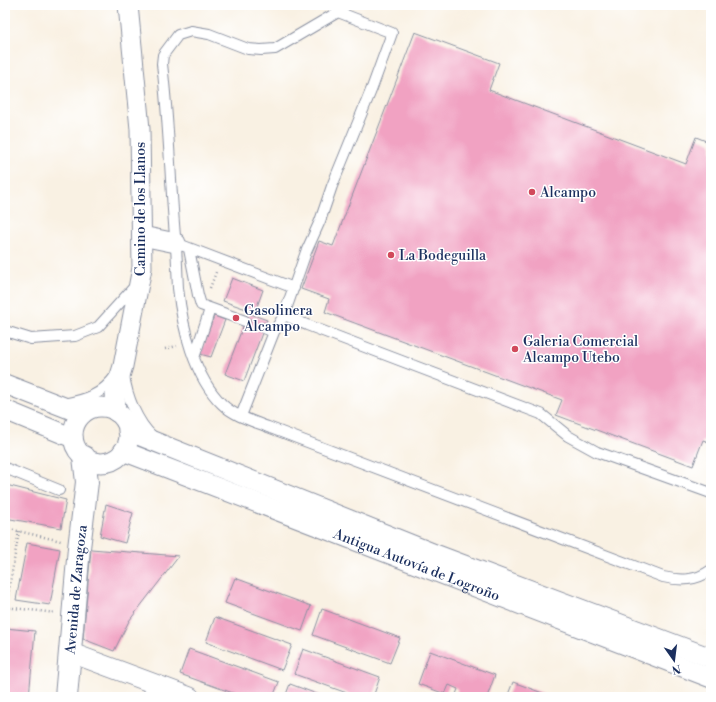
<svg xmlns="http://www.w3.org/2000/svg" width="716" height="702" font-family="'Libre Bodoni',serif">
  <rect width="100%" height="100%" fill="#fff"/>
  <filter id="ink" filterUnits="userSpaceOnUse"><feTurbulence type="fractalNoise" baseFrequency=".025" numOctaves="2"/><feDisplacementMap in="SourceGraphic" scale="8" xChannelSelector="R" yChannelSelector="G"/><feConvolveMatrix kernelMatrix="1 2 1 2 8 2 1 2 1" color-interpolation-filters="sRGB"/></filter>
  <filter id="wash" filterUnits="userSpaceOnUse"><feTurbulence type="fractalNoise" baseFrequency=".012" numOctaves="4" result="noise"/><feDisplacementMap in="SourceGraphic" scale="16" xChannelSelector="R" yChannelSelector="G"/><feGaussianBlur stdDeviation="0.9" result="paint"/><feColorMatrix in="noise" values="0 0 0 0 0 0 0 0 0 0 0 0 0 0 0 0 0 1.4 0 .05"/><feComposite in="paint" operator="in"/></filter>
  <g filter="url(#wash)">
    <rect width="100%" height="100%" fill="#f9f1e3"/>
    <g id="blocks">
      <path fill="#f1a2c2" d="M415,32L499,63L489,90L686,164L696,137L711,143V443L703,440L693,466L556,415L562,400L325,312L329,299L301,289L319,241L333,246Z
        M232,278L263,290L255,312L223,301Z
        M248,313L267,320L244,381L225,374Z
        M214,316L225,320L211,357L200,354Z
        M6,485L66,500L61,528L5,518V493Z
        M106,504L133,513L125,543L100,536Z
        M27,543L60,549L50,605L16,600Z
        M91,549L179,556L129,621L114,651L83,639Z
        M235,578L311,606L302,631L225,603Z
        M322,609L400,638L390,663L313,635Z
        M215,617L292,645L282,670L206,642Z
        M5,628L35,631L29,697H5Z
        M189,649L279,682L273,697H244L180,674Z
        M303,649L380,677L373,697H358L294,674Z
        M430,651L495,675L487,697H455L458,689L449,685L445,694L418,684Z
        M513,682L545,694L544,697H507Z
        M290,684L325,697H285Z"/>
    </g>
  </g>
  <g filter="url(#ink)">
    <use href="#blocks" fill-opacity="0" stroke="#8a90a0" stroke-width="1"/>
    <g fill="none" stroke-linecap="round" stroke-linejoin="round">
      <g stroke="#8a90a0" stroke-width="12">
        <path id="service" d="M176,243L294,288
          M189,249L198,295L201,305L245,321
          M264,328L274,332
          M5,331L31,339L75,336L98,327L135,286
          M194,358L210,309
          M124,375C127,397 137,422 153,437
          M63,404C86,400 102,395 116,375
          M241,416L274,332L284,315
          M5,468L59,490
          M711,493L597,452L568,436L541,414L307,325L284,315L306,252L320,221L332,186L372,88L392,33L338,12L275,49L261,50L248,49L209,34L191,31L178,35L163,55L162,64C169,121 170,179 175,236C177,253 177,271 178,288C182,326 194,377 222,404C234,416 253,421 268,427L663,577C681,581 696,581 711,570"/>
      </g>
      <g stroke="#8a90a0" stroke-width="21">
        <g id="minor">
          <path d="M142,236L176,243"/>
          <path d="M5,384L82,414"/>
          <circle cx="101" cy="435" r="28"/>
          <path d="M5,410L73,438"/>
          <path d="M116,412L115,392L123,366L142,268L140,129L128,5"/>
          <path d="M128,431L435,554L711,658"/>
          <path id="s1" d="M123,451L711,678"/>
          <path d="M69,652L190,697"/>
        </g>
      </g>
      <g stroke="#8a90a0" stroke-width="24">
        <g id="tertiary">
          <path id="s2" d="M66,697L79,548L87,482L84,457"/>
        </g>
      </g>
      <path stroke="#8a90a0" stroke-width="2.5" stroke-dasharray="1 3" stroke-linecap="butt" d="M210,288L216,272
        M165,349L177,346
        M5,528L61,541
        M5,607L56,613
        M6,607L19,531"/>
      <use href="#service" stroke="#fff" stroke-width="10"/>
      <use href="#minor" stroke="#fff" stroke-width="19"/>
      <use href="#tertiary" stroke="#fff" stroke-width="22"/>
    </g>
  </g>
  <g fill="#d1495b" stroke="#fff" stroke-width="1.5">
    <circle cx="532" cy="192" r="4"/>
    <circle cx="391" cy="255" r="4"/>
    <circle cx="236" cy="318" r="4"/>
    <circle cx="515" cy="349" r="4"/>
  </g>
  <g text-anchor="middle" stroke-width="3" stroke-linejoin="round" paint-order="stroke">
    <g font-size="14" fill="#1b2f5e" stroke="#fff" text-anchor="start">
      <text x="540" y="197">Alcampo</text>
      <text x="399" y="260">La Bodeguilla</text>
      <text x="244" y="315">Gasolinera<tspan x="244" dy="16">Alcampo</tspan></text>
      <text x="523" y="346">Galeria Comercial<tspan x="523" dy="16">Alcampo Utebo</tspan></text>
    </g>
    <g font-size="14" fill="#1b2f5e" stroke="#fff">
      <text transform="translate(140 209) rotate(-90)" y="5">Camino de los Llanos</text>
      <text dy="5" stroke="none"><textPath href="#s1" startOffset="315">Antigua Autovía de Logroño</textPath></text>
      <text dy="5" stroke="none"><textPath href="#s2" startOffset="108">Avenida de Zaragoza</textPath></text>
    </g>
  </g>
  <rect width="716" height="702" fill="none" stroke="#fff" stroke-width="20"/>
  <g transform="translate(674 660) rotate(166)" stroke="#ffffff" stroke-width="3" paint-order="stroke">
  <path d="M0-3L7 15L0 10L-7 15Z" fill="#1b2f5e"/>
  <text y="-6" font-size="11" font-weight="bold" text-anchor="middle" fill="#1b2f5e">N</text>
  </g>
</svg>
